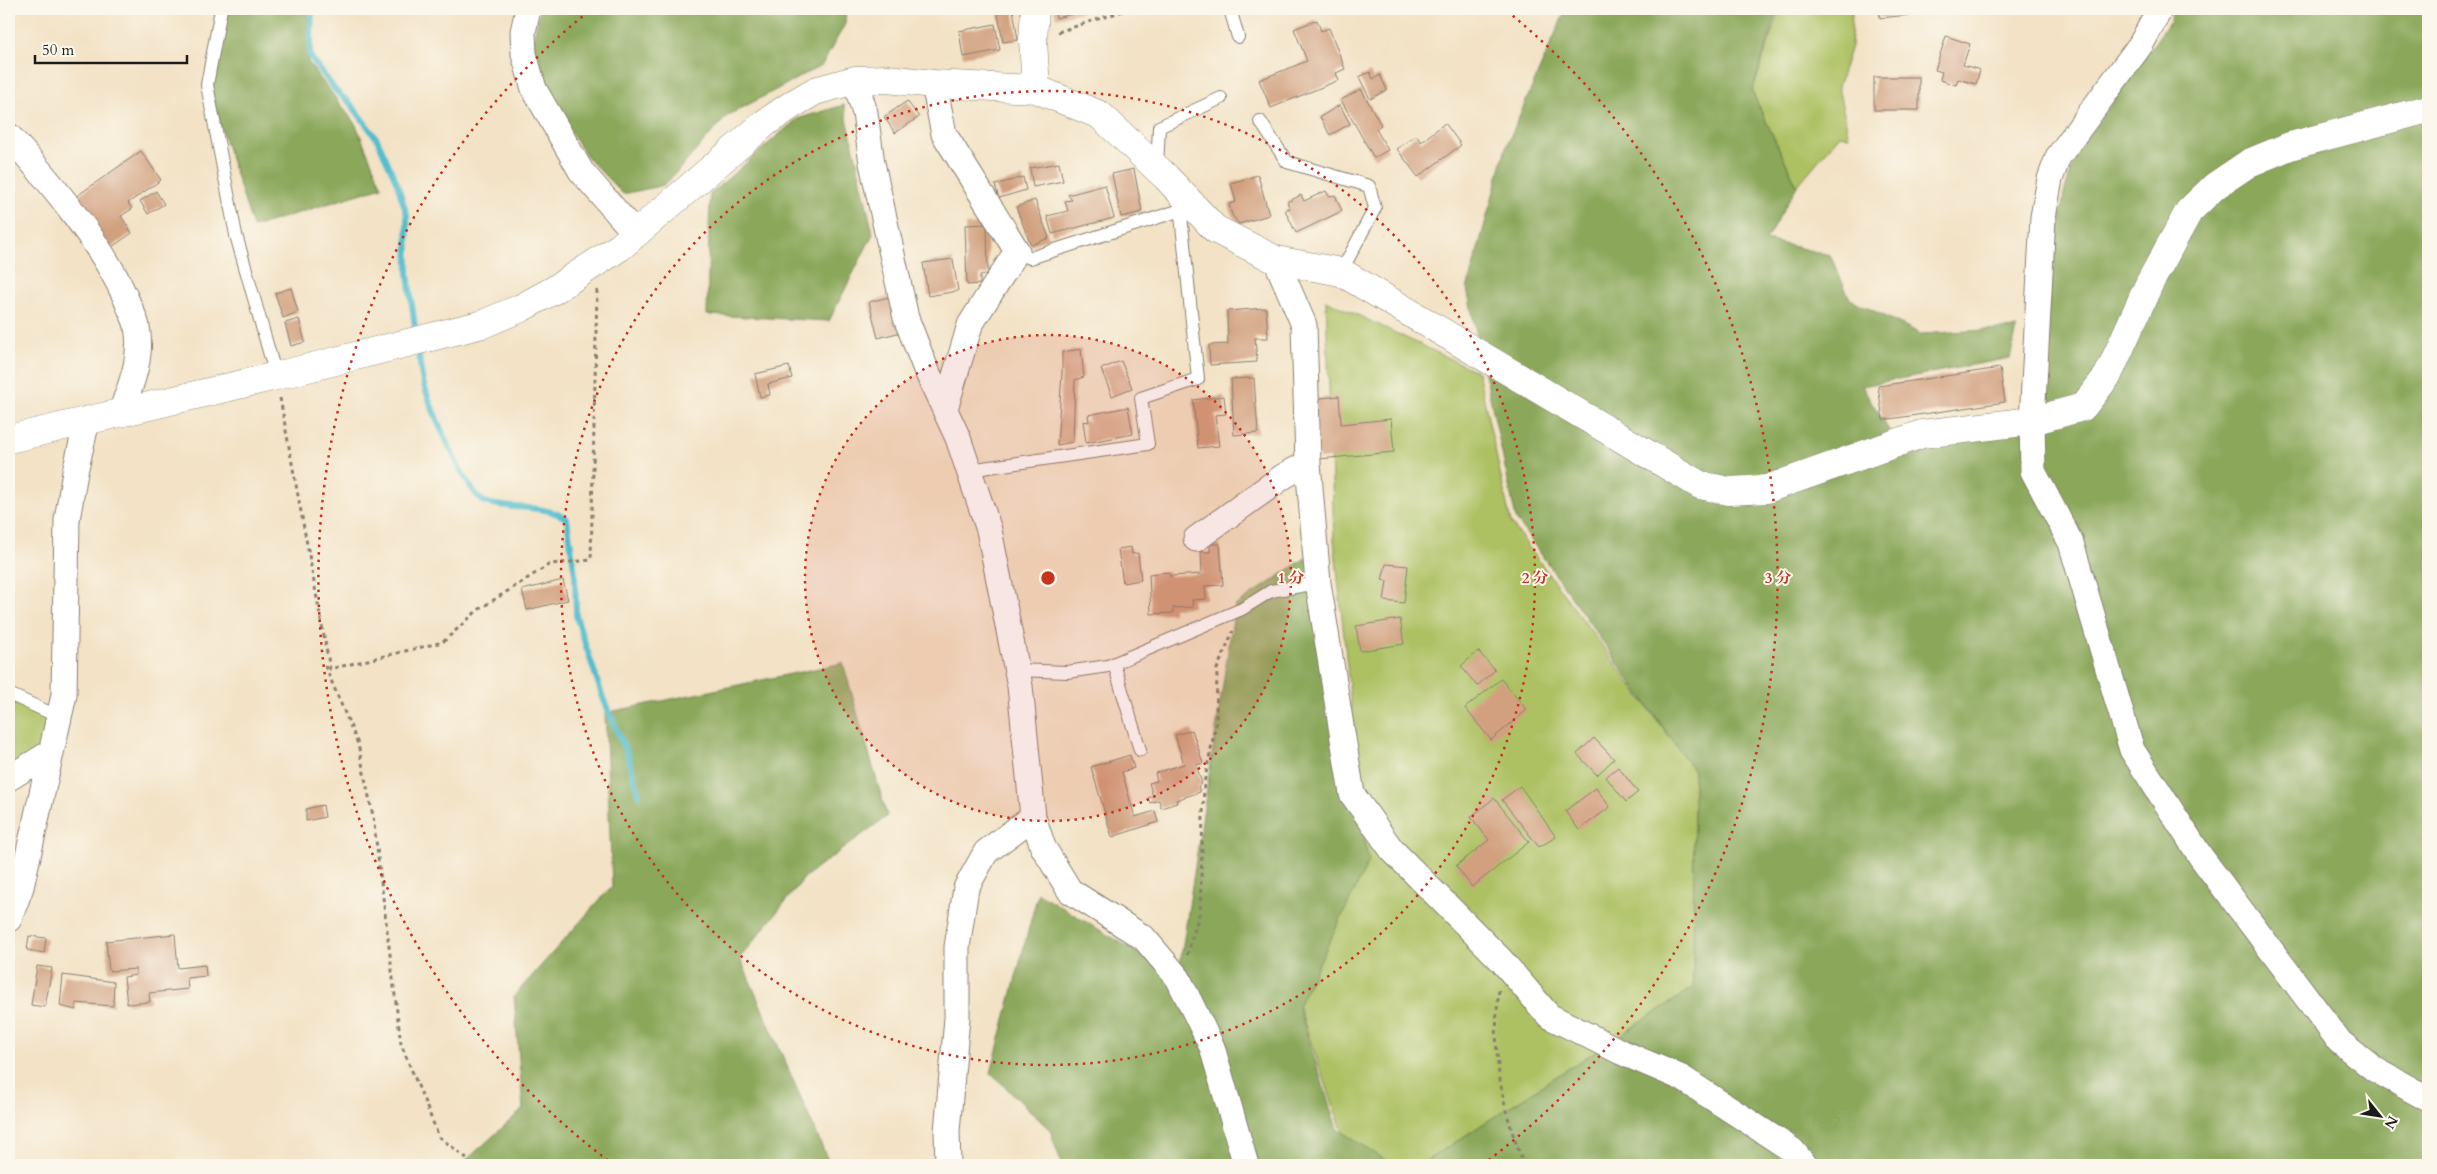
<svg xmlns="http://www.w3.org/2000/svg" width="2437" height="1174" font-family="Cardo,'Noto Serif JP',serif">
  <rect width="100%" height="100%" fill="#fbf7ec"/>
  <filter id="ink" filterUnits="userSpaceOnUse"><feTurbulence type="fractalNoise" baseFrequency=".02" numOctaves="2"/><feDisplacementMap in="SourceGraphic" scale="10" xChannelSelector="R" yChannelSelector="G"/><feConvolveMatrix kernelMatrix="1 2 1 2 8 2 1 2 1" color-interpolation-filters="sRGB"/></filter>
  <filter id="wash" filterUnits="userSpaceOnUse"><feTurbulence type="fractalNoise" baseFrequency=".0096" numOctaves="4" result="noise"/><feDisplacementMap in="SourceGraphic" scale="20" xChannelSelector="R" yChannelSelector="G"/><feGaussianBlur stdDeviation="1.12" result="paint"/><feColorMatrix in="noise" values="0 0 0 0 0 0 0 0 0 0 0 0 0 0 0 0 0 1.4 0 .05"/><feComposite in="paint" operator="in"/></filter>
  <g filter="url(#wash)">
    <rect width="100%" height="100%" fill="#f3e2c5"/>
    <path fill="#adc164" stroke="#646e40" d="M1780,9H1852L1851,46L1838,87L1849,137L1840,135L1797,186L1752,92Z
      M1326,300L1478,372L1511,523L1695,771L1693,988L1420,1165H1393L1343,1133L1298,1005L1366,851L1334,540Z
      M9,699L59,717L50,753L9,778Z"/>
    <path fill="#8aa75a" stroke="#53623b" d="M223,9H307L309,23L308,62L356,125L382,187L253,227L207,85Z
      M540,9H846L845,24L822,65L727,116L665,185L623,194L589,159L555,111L540,84L533,41Z
      M1566,9H1778L1752,92L1797,186L1766,240L1830,255L1850,299L1921,334L2017,328L2010,358L1862,386L1906,458L2036,413L2038,378L2064,193L2077,152L2170,21L2174,9H2428V1165H1420L1693,988L1694,771L1516,519L1467,289L1506,147Z
      M844,105L873,234L829,321L707,315L710,194L797,119Z
      M1313,553L1352,794L1369,861L1298,1006L1337,1129L1393,1165H1062L1050,1130L991,1073L1038,893L1178,977L1235,606Z
      M843,663L887,816L805,877L740,958L830,1165H461L523,1109L514,996L612,886L605,713Z"/>
    <g fill="none" stroke-linecap="round" stroke-linejoin="round">
      <path stroke="#53bece" stroke-width="6" d="M312,9L310,56L336,91L350,103L377,139L397,183L407,215L408,275L416,335
        M418,347C420,359 420,373 424,385C431,407 466,494 485,502C511,511 543,503 567,519L575,574L576,616L603,698L628,756L639,795"/>
    </g>
    <g id="blocks">
      <path fill="#d2a07f" d="M997,9H1013L1018,40L1003,42Z
        M1054,9H1094L1056,18Z
        M1879,9H1938L1939,12L1880,18Z
        M1317,20L1321,31L1329,28L1345,69L1336,73L1339,80L1271,108L1259,80L1307,61L1294,29Z
        M995,24L1000,50L963,57L959,31Z
        M1946,36L1970,44L1963,65L1980,70L1976,84L1958,79L1956,85L1940,80L1942,72L1935,70Z
        M1370,72L1373,79L1380,75L1387,90L1370,99L1359,77Z
        M1874,77H1919V110H1874Z
        M1361,89L1381,125L1376,129L1388,150L1374,158L1341,100Z
        M907,101L919,117L895,133L884,117Z
        M1340,105L1350,124L1330,135L1320,117Z
        M1445,123L1461,145L1418,177L1397,149L1416,135L1421,142Z
        M141,151L161,180L128,203L132,209L121,216L132,233L109,249L74,198Z
        M1059,163L1063,181L1033,187L1030,168Z
        M1134,169L1142,212L1121,217L1112,174Z
        M1258,175L1269,215L1239,224L1232,215L1229,204L1236,202L1231,183Z
        M1023,177L1026,190L999,198L995,185Z
        M1105,185L1114,218L1052,234L1047,216L1068,211L1065,201L1072,200L1068,195Z
        M156,191L164,204L148,214L140,201Z
        M1326,191L1329,196L1335,195L1342,211L1296,233L1285,210L1290,208L1287,202L1301,195L1304,201Z
        M1035,200L1049,238L1031,245L1016,207Z
        M987,224L988,274L980,275V284L967,285L965,225Z
        M953,259L958,291L928,296L923,263Z
        M291,288L298,312L283,318L275,293Z
        M893,296L901,332L878,338L869,302Z
        M1266,308L1268,338H1255L1257,362L1210,365L1209,345L1228,344L1227,311Z
        M299,319L305,342L291,346L285,323Z
        M1081,349L1084,377L1075,380L1073,442L1057,445L1062,373V352Z
        M1121,361L1132,388L1112,396L1101,369Z
        M789,366L792,378L768,384L770,395L760,397L755,374Z
        M2000,368L2005,402L1883,420L1878,386Z
        M1254,378L1258,433L1234,435L1231,379Z
        M1224,396L1226,414L1215,415L1219,446L1198,448L1193,400Z
        M1339,396L1341,424L1391,419L1394,452L1319,459L1313,399Z
        M1128,407L1133,434L1086,443L1083,421L1089,422L1088,415Z
        M1210,544H1220L1223,585L1205,586L1206,599L1192,600L1193,607L1173,608V613L1151,614L1149,574L1168,572L1170,576L1202,574L1201,552H1210Z
        M1131,547L1132,554L1138,553L1141,580L1123,583L1118,549Z
        M1386,564L1408,566L1404,603L1384,601L1387,581L1382,580Z
        M563,580L568,600L527,610L522,590Z
        M1400,619L1404,644L1360,651L1356,626Z
        M1478,651L1495,670L1477,686L1461,666Z
        M1501,679L1527,710L1491,740L1465,708Z
        M1192,730L1203,763L1196,765L1202,783L1198,786L1200,792L1176,800L1177,803L1161,808L1159,800L1150,803L1148,798L1153,796L1149,783L1157,781L1155,773L1184,764L1175,735Z
        M1594,738L1614,759L1597,775L1577,754Z
        M1130,755L1134,768L1122,772L1135,817L1155,811L1158,822L1112,837L1091,767Z
        M1618,767L1638,792L1626,802L1606,777Z
        M1520,786L1556,837L1539,847L1502,800Z
        M1596,788L1610,807L1579,830L1565,811Z
        M1494,798L1529,842L1472,887L1456,866L1489,840L1471,817Z
        M323,805L325,817L306,821V809Z
        M175,934L178,968L205,965L206,976L187,978L188,989L149,993L150,1002L127,1004L124,977L136,975V969L109,971L106,941Z
        M29,936L46,938L44,953L27,950Z
        M37,966L52,968L45,1007L31,1005Z
        M63,975L114,982L113,1006L76,1003V1010L60,1006Z"/>
    </g>
  </g>
  <g filter="url(#ink)">
    <use href="#blocks" fill-opacity="0" stroke="#887f70" stroke-width="1"/>
    <g fill="none" stroke-linecap="round" stroke-linejoin="round">
      <g stroke="#887f70" stroke-width="14">
        <path id="lane" d="M221,9L207,85L236,235L276,376
          M1230,9L1238,37
          M1260,121L1287,162L1369,186L1375,208L1341,272
          M1157,166L1159,127L1221,98
          M1017,251L1030,258L1181,210
          M969,470L1148,444L1141,398L1198,379L1179,196
          M1114,664L1140,750
          M1017,670L1067,672L1108,666L1242,609L1271,591L1318,583
          M9,694L59,717"/>
      </g>
      <g stroke="#887f70" stroke-width="27">
        <path id="street" d="M528,9L523,32L524,54L534,89L581,171L635,233
          M2160,9L2141,44L2058,157L2050,179L2043,217L2032,421L2033,471L2071,543L2132,750L2201,857L2340,1042L2374,1069L2428,1099
          M855,80L865,113L872,163L906,318L925,367L958,438L989,530L1020,686L1033,817L1043,847L1070,891L1144,938L1178,978L1212,1047L1246,1165
          M934,84L944,134L1017,251L970,325L945,409
          M9,136C50,181 107,250 129,306C132,313 136,320 137,327C143,356 131,385 121,412
          M1276,260L1304,325L1308,463L1318,583L1352,794L1392,850L1502,961L1549,1016L1621,1052L1682,1078L1792,1150L1805,1165
          M1196,539L1284,476L1308,463
          M9,778L50,753
          M9,919L21,887L64,695L67,520L75,472L87,421
          M948,1165L947,1131L957,1018V947L966,888L986,852L1033,817"/>
      </g>
      <g stroke="#887f70" stroke-width="29">
        <path id="secondary" d="M1035,9L1033,40L1036,89
          M9,439L276,376L483,324L521,308L554,290L620,247L765,123L793,104L815,91L855,80L887,79L934,84L1036,89L1100,115L1166,177L1215,229L1276,260L1341,272L1700,485L1729,491L1767,489L1922,434L2032,421L2083,407L2108,375L2149,284L2189,211L2215,186L2249,163L2290,146L2428,109"/>
      </g>
      <path stroke="#887f70" stroke-width="3" stroke-dasharray="4 4" stroke-linecap="butt" d="M1058,32L1129,9
        M280,398L330,669L443,642L478,610L550,564L591,560L597,289
        M325,666L358,744L373,816L401,1044L439,1137L468,1159L470,1165
        M1187,955L1200,911L1204,783L1216,724L1217,669L1233,631
        M1499,990C1491,1054 1501,1106 1524,1165"/>
      <use href="#lane" stroke="#fff" stroke-width="12"/>
      <use href="#street" stroke="#fff" stroke-width="25"/>
      <use href="#secondary" stroke="#fff" stroke-width="28"/>
    </g>
  </g>
  <circle cx="1048" cy="578" r="243" fill="#c8321e" fill-opacity=".12"/>
  <g fill="none" stroke="#c8321e" stroke-width="2.5" stroke-dasharray="2.5 5">
    <circle cx="1048" cy="578" r="243"/>
    <circle cx="1048" cy="578" r="487"/>
    <path d="M614 1165A730 730 0 0 1 589 11M1507 11A730 730 0 0 1 1482 1165"/>
  </g>
  <circle cx="1048" cy="578" r="8" fill="#c8321e" stroke="#fbf7ec" stroke-width="2.5"/>
  <g font-size="15" text-anchor="middle" font-weight="bold" fill="#c8321e" stroke="#fbf7ec" stroke-width="4" stroke-linejoin="round" paint-order="stroke">
    <text x="1291" y="583">1 分</text>
    <text x="1535" y="583">2 分</text>
    <text x="1778" y="583">3 分</text>
  </g>
  <rect width="2437" height="1174" fill="none" stroke="#fbf7ec" stroke-width="30"/>
  <g transform="translate(2380 1116) rotate(120)" stroke="#fbf7ec" stroke-width="4" paint-order="stroke">
  <path d="M0-4L9 19L0 12L-9 19Z" fill="#1c1c1c"/>
  <text y="-8" font-size="14" font-weight="bold" text-anchor="middle" fill="#1c1c1c">N</text>
  </g>
  <path d="M35 55v8h152v-8" fill="none" stroke="#1c1c1c" stroke-width="2.5"/>
  <text x="42" y="55" font-size="15" fill="#1c1c1c" stroke="#fbf7ec" stroke-width="4" paint-order="stroke">50 m</text>
</svg>
